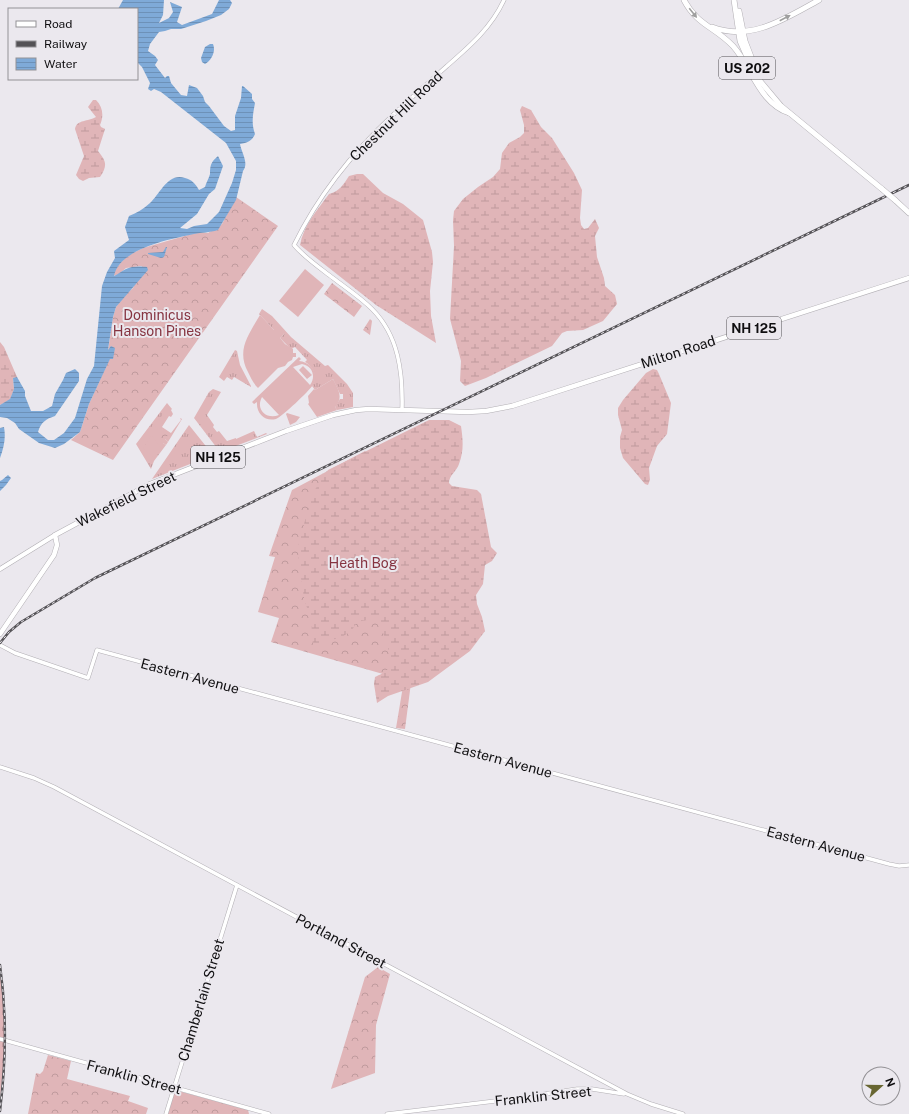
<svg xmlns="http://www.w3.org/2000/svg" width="909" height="1114" font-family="'Public Sans',sans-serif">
  <defs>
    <pattern id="grass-tufts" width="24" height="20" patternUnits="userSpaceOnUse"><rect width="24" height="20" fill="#e0b5b8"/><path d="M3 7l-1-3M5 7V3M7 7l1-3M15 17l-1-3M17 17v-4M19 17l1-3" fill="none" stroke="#bf9a9d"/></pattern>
    <pattern id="forest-crowns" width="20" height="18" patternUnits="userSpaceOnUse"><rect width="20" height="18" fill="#e0b5b8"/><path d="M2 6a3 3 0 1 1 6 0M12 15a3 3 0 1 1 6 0" fill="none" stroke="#bf9a9d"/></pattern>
    <pattern id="wetland-marsh" width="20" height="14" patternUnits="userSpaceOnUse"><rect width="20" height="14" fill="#e0b5b8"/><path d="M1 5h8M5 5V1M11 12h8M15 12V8" fill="none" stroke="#bf9a9d"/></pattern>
    <pattern id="cemetery-stones" width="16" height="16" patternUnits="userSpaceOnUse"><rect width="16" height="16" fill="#e0b5b8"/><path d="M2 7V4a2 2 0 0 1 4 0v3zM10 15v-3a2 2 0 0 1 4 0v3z" fill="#bf9a9d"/></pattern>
    <pattern id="water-rules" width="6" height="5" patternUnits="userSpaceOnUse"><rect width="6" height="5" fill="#7faad8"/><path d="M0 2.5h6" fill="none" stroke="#6d91b8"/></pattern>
  </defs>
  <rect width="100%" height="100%" fill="#ebe8ee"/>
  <path fill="url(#grass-tufts)" d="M262,309L272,316L291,337L325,366L328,365L347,384L353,393V407L337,410L335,407L340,399H343V394H340L333,379L315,390L312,386C318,377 314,367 305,362L307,360L295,347L291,349L280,338L284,334L274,330L259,314Z
    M235,350L237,351L240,365L251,386V387L234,377L232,380L227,377L224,381L219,377Z
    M213,389L221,392L207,415L214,425L213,427L217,432L219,431L227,441L236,438V439L254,431L257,437L266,433L267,434L220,452L194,418L209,392Z
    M167,403L172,409L171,410L173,414L171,417L169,416L162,427L171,433L181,420L180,418L182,419L168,442L165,439L162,429L163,443L166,445L154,461L151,469L136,444Z
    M189,425L213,455L152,479Z"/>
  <path fill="url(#forest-crowns)" d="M236,197L278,226L113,460L71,440L80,432L89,404L110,358L113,359L108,351L113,317L116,307L126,294L133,288L142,266L126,268L119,274L113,276L116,268L127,256L143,248L195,233H208L222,224Z
    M332,283L362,306L354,317L324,294Z
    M370,319L372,321L370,335L363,330Z
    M162,429L169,434L165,439L168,442L166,445L163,443L162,444L154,437Z
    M365,451L416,644L405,729L396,728L404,680L271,642L279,618L258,612L275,557L269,556L292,490Z
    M378,967L390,974L376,1025L375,1073L331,1089L365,977Z
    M48,1055L71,1061L67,1079L130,1096L128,1101L148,1108L146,1114H28L36,1073L40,1074L43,1071Z
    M175,1090L248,1110L249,1114H168Z"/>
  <path fill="url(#wetland-marsh)" d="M93,100H96C103,107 104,116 100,125L101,127L105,129L98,151C106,161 108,165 100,177L89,178L83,181L79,179L76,175L84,156L75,129C77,119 88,122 96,117L88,107Z
    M522,106L531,110L541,127L552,138L574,173L582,190L580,218L581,225L584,229L588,228L595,219L599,228L595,236L597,257L604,278L605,286L615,295L617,304L603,321L583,330L567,331L562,333L552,346L486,378L465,386L460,381L461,361L450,319L454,246L453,220L454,211L463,199L478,187L493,177L500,169L502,153L509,143L520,137L524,133V125L520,110Z
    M357,174H363L383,193L403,204L423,220L432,252L433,262L430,291L431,316L436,343L376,305L300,245C303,226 318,209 329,194C340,191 343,185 349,176Z
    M0,342L4,347L17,377L13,378L14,389L10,400L0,405Z
    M653,369L657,370L659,374L671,403L667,434L657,446L649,468L650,480L648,485L645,484L623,458L620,448V437L622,430L618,415V408L623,400L646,373Z
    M429,420H449L461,426C463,440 464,451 459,464C457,471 449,475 449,483L452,486L477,490L481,494L491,547L497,553L492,561L485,565L483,584L476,595L477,604L482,617L485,631L470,651L428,682L388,696L377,703L374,684L375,677C379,675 386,672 388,669C395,660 383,633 379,623L372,619L357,622L352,630L342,637L328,641L319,646L313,645L311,621L304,598L299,565L298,547L312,494L328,470Z"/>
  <path fill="url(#cemetery-stones)" d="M0,976C8,1015 5,1058 0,1097Z"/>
  <path fill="#e0b5b8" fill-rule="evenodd" d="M305,269L324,285L298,317L279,301Z
    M260,315L274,330L278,327L284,334L280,338L285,344L293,349V353H296V357H293L292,360L288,362L285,366L278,368L258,388C253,383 251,378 248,372C236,350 249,334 260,315Z
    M299,357L301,359L299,361C311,362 320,374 313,385C309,391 283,416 276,419C265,422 256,413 257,402L254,404L252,402ZM302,364C313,366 316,377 310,385L293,367ZM262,397L279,415C267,420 255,410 262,397Z
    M303,366L312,375L307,379L299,370Z
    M333,379C338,389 344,398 335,407L337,410L317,417L308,404L309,403L308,396L314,389L315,390Z
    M164,413L168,416L159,430L154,426Z
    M287,413L300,417L296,422L290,425L286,414Z
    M151,436L157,441L156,443L162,448L154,458L143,448Z"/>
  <path fill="url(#water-rules)" d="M123,0H164L163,15L159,23L169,18L173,12L170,2L182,7L177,22L182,25L212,14L219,0H230L232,3L229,9L221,15L206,21L181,29H171L165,31L159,32L150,44L148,51L155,56L158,60L155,65L165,78L167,76H169L171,83L181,95L187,96L189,85L197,88L203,96L205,102L209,106L224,126L231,131L235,130V116L241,98L242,86H243L252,94V99L255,103C253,114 251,123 255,134C252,141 247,143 240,144C242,154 249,163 243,171L236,200L218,230C209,233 202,232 194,234C170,239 119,249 114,276C119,274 121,271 126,269C131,266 141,266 147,267L148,270L116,307L113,317L108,350L111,346L115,348L113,359H110L89,404L80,432L64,444L55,448L39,443L19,429L15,423L7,418L0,417V405L10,399L14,389L13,378L17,377L25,391V396L31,411H43L52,406L55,394L63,380L66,373L75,369L79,373V381L55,416C46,419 41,422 38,432L48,440H54L64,433L75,418L87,379L94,366L102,286L107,272L115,258L114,251L129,240L125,227L129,216C137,213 143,209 150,203C160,194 168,172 185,178C192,180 195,183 199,190L205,187C206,183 209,178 210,174C210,165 211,162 218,156L223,166L215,189L209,194L197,214L180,228L187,229L194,226L207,224L219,212L232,183L236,170V161L226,143L161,92L154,89L151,91L148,89L150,83L142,67L137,62V9H118Z
    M210,44H213C216,51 212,60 205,64L202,62L201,58L205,47Z
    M166,247H167L164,257L161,258L148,254V253L163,252Z
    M4,427C6,438 4,447 0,458V428Z
    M8,475L11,478L6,485L0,491V481L2,480Z"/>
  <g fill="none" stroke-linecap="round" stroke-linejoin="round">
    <g stroke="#b2afb4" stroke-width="4.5">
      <path id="tertiary" d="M402,410C403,373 399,336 372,309C360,297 346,288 333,278C320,268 305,258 294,245C318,196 353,152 393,115C411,98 429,82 447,66C470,46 491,28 504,0
        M0,645L15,653L88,678L97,650L889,864L899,866L909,865
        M0,767L34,778L54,787L627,1094L651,1104L683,1114
        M0,1039L269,1114
        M166,1114L237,885
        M387,1114L512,1099L577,1089H592L624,1094"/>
    </g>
    <g stroke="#b2afb4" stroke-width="5">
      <path id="secondary" d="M0,569L55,535"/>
    </g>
    <g stroke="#b2afb4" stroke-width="5.5">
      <path id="primary" d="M0,634L54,555L57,545L55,535L150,484L286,431L333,415L356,410L369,409L468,412L486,411L512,406L909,278"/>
    </g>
    <g stroke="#b2afb4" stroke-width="6">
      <path id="trunk" d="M734,0L740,41L755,75L781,106L882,189
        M739,11L745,41L760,80
        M895,200L909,213"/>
    </g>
    <g stroke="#b2afb4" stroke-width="6">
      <path id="motorway" d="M684,0C697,25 715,27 733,46C752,67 759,103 789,113
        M712,27C751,42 786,18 819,0"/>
    </g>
    <use href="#tertiary" stroke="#fff" stroke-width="3.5"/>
    <use href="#secondary" stroke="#fff" stroke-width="4"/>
    <use href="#primary" stroke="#fff" stroke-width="4.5"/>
    <use href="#trunk" stroke="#fff" stroke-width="5"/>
    <use href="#motorway" stroke="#fff" stroke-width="5"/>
    <g stroke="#545256" stroke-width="2.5">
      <path id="rail" d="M0,643L9,632L21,622L95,578L909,185
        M0,965C7,1016 6,1060 0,1111"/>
    </g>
    <use href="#rail" stroke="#ebe8ee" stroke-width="1" stroke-dasharray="3" stroke-linecap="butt"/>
    <g stroke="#b2afb4" stroke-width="6" stroke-linecap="butt">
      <path id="trunk-bridge" d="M882,189L895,200"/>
    </g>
    <use href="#trunk-bridge" stroke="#fff" stroke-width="5"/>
  </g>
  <defs><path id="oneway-solid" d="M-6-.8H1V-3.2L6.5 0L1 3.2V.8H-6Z"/></defs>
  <g fill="#9f9f9f">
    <use href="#oneway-solid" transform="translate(693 13) rotate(51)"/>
    <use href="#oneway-solid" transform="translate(785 18) rotate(-28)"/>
  </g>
  <g text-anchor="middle" stroke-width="4" stroke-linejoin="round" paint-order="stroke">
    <g fill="#ebe8ee" stroke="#514f53" stroke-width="1">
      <rect x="719" y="57" width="56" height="22" rx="3"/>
      <rect x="727" y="317" width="54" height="22" rx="3"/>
      <rect x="191" y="446" width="54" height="22" rx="3"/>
    </g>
    <g font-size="13" font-weight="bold" fill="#0f0e10">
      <text x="747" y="73">US 202</text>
      <text x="754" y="333">NH 125</text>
      <text x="218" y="462">NH 125</text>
    </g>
    <g font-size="14" fill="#0f0e10" stroke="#ebe8ee">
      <text transform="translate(396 116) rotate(-44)" y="5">Chestnut Hill Road</text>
      <text transform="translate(678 352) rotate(-18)" y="5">Milton Road</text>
      <text transform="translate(126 499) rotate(-26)" y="5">Wakefield Street</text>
      <text transform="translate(190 676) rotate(15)" y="5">Eastern Avenue</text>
      <text transform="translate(503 760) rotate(15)" y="5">Eastern Avenue</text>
      <text transform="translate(816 844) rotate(15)" y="5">Eastern Avenue</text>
      <text transform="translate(341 941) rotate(28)" y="5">Portland Street</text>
      <text transform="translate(201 1000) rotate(-73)" y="5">Chamberlain Street</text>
      <text transform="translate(134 1077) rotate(15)" y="5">Franklin Street</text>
      <text transform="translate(543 1096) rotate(-6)" y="5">Franklin Street</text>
    </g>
    <g font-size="14" fill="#863441" stroke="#ebe8ee">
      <text x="157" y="320">Dominicus<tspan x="157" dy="16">Hanson Pines</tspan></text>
      <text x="363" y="568">Heath Bog</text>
    </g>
  </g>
  <rect x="8" y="8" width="130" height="72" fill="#ebe8ee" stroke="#939195"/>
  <rect x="16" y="21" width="20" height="6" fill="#ffffff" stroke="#939195"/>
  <text x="44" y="28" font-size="12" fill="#0f0e10">Road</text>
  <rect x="16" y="41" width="20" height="6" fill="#545256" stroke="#939195"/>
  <text x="44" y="48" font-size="12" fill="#0f0e10">Railway</text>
  <rect x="16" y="58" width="20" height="12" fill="url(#water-rules)" stroke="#939195"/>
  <text x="44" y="68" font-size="12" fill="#0f0e10">Water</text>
  <g transform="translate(881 1086) rotate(69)"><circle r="19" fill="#ebe8ee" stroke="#939195"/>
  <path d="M0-3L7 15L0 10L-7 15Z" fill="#686632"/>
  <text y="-6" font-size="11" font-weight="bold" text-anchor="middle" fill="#0f0e10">N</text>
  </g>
</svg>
